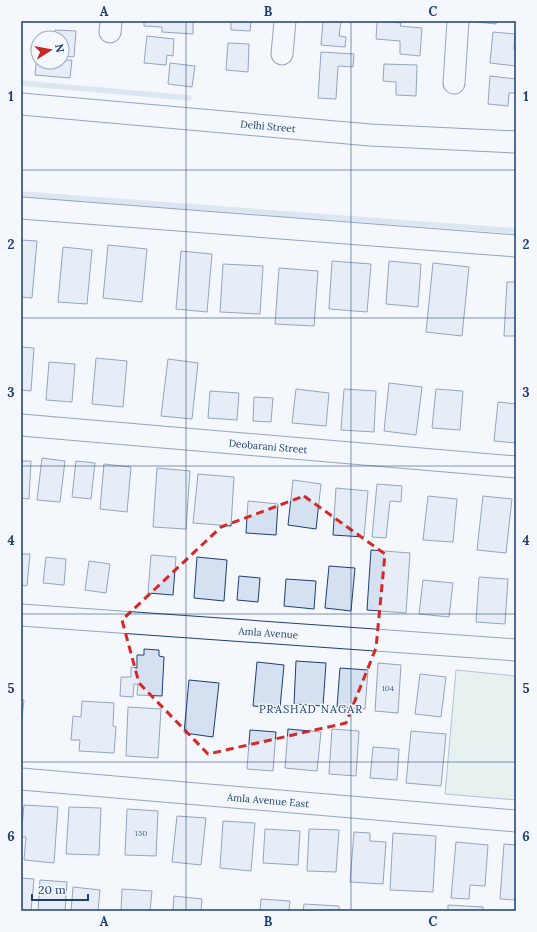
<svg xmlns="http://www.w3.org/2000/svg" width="537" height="932" font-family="Lora,serif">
  <rect width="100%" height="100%" fill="#f4f7fb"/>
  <path fill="#d7e8df" stroke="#687fa3" d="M456,670L516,676V800L445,794Z"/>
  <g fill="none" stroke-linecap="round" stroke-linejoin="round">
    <path stroke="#bed0e5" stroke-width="5.5" d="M21,83L189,98
      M21,194L516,231"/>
  </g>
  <path fill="#d5e0f0" stroke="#1d3f73" d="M144,21H193V34L162,32V27L144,26Z
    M231,21H251L250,31L231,30Z
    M323,21H341L339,36L346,37L345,47L321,45Z
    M377,21L401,23L400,26L422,28L420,56L400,54V41L376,39Z
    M468,21H496V24Z
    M55,30L76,31L74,57L62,56V38H55Z
    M493,32L515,34L514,49H516V66L490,63Z
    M147,36L174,39L173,56L167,55L166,65L144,63Z
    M228,43L249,44L248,72L226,70Z
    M321,52L354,54L353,67L338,66L336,99L318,98Z
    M37,54L38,62L72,60L70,78L35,75Z
    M170,63L195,66L192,87L168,84Z
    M384,64L417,65L416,96L396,95V82L383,81Z
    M490,76L516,79V93H509L508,106L488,104Z
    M21,240L37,241L32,298L21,297Z
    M108,245L147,249L142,302L103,298Z
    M63,247L92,250L87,304L58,302Z
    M181,251L212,254L207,312L176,309Z
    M332,261L371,264L367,312L329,309Z
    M389,261L421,264L418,307L386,304Z
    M433,263L469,267L462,336L426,332Z
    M223,264L263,266L260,314L220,312Z
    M279,268L318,271L314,326L275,324Z
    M507,282H516V336H504Z
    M21,347L34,348L31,391L21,390Z
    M96,358L127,361L123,407L92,404Z
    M168,359L198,363L192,419L161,416Z
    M49,362L75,364L72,402L46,400Z
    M389,383L422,387L416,435L384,431Z
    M296,389L329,393L326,426L292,423Z
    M344,389L376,391L374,432L341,430Z
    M436,389L463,391L460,430L432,428Z
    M210,391L239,393L237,420L208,418Z
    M254,397L273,398L271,422L253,421Z
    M498,402L516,404V443L494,441Z
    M42,458L65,461L60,502L37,500Z
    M21,461H31L29,499L21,498Z
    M76,461L95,463L91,499L72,497Z
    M104,464L131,467L127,512L100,509Z
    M157,468L190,471L186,529L153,527Z
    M198,474L234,477L231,526L193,523Z
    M293,480L321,484L316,529L288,525Z
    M377,484L402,486L401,502L390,501L386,538L372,537Z
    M336,488L368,491L364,537L333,535Z
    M428,496L457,499L453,542L423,540Z
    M483,496L512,499L506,553L477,550Z
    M248,501L278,504L276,535L246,533Z
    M371,550L410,553L406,613L367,610Z
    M21,554H30L27,586L21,585Z
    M151,555L176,557L173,595L148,593Z
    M46,557L66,559L64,585L43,583Z
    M197,557L227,560L224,601L194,598Z
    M89,561L110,564L106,593L85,590Z
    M329,566L355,568L351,611L325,608Z
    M239,576L260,578L258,602L237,600Z
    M479,577L508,579L505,624L476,622Z
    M286,579L316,581L314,609L284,606Z
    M423,580L453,583L449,617L419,614Z
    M144,649L159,650V656L164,657L162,696L137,695L138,684H134L133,697L120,696L121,677H131V667L137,668V655H144Z
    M296,661L326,663L323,706L294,704Z
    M257,662L284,665L280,708L253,706Z
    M378,663L401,665L398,713L375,711Z
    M340,668L368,670L365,709L337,707Z
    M420,674L446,677L441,717L415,714Z
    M189,680L219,683L213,737L184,733Z
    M21,700H24L21,725Z
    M82,701L114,703L113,726L116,727L114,753L79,751L80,740H71L73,716L81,717Z
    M128,707L161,709L158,758L126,756Z
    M288,729L321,732L317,771L285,768Z
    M332,729L359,731L356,776L329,774Z
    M250,730L276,732L273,771L247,769Z
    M411,731L446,734L441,786L406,783Z
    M373,747L399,749L397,780L370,778Z
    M24,805L58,807L54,863L24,860L26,837H21Z
    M69,807L101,808L99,855L66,854Z
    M127,809L158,811L156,856L125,855Z
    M177,816L206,818L201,865L172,862Z
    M223,821L255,823L251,871L220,868Z
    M265,829L300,831L298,865L263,863Z
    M309,829L339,830L336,872L307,871Z
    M354,832L370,833V841L386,842L383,884L350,882Z
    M393,833L436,836L433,892L390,890Z
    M456,842L488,845L485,886L470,885L469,899L451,898Z
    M504,844L516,845V900L500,899Z
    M21,878L34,879L31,911H21Z
    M40,880L67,882L65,911H38Z
    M73,887L100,890L98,911H71Z
    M122,889L152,891L150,911H121Z
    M174,896L202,899L201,911H173Z
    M261,899L290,901L289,911H260Z
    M304,904L339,906V911H303Z
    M448,905L483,907V911H448Z"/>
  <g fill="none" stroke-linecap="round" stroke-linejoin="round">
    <g stroke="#1d3f73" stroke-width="23">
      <g id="minor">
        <path d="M110,32L111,21"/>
        <path d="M282,54L285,21"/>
        <path d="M454,83L458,21"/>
        <path id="s1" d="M21,104L370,135L516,142"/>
        <path d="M21,208L516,246"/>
        <path id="s2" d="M21,425L516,467"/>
        <path id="s3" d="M21,615L516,650"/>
        <path id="s4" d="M21,779L516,821"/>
      </g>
    </g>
    <use href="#minor" stroke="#f4f7fb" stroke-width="21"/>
  </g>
  <path d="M0 0H537V932H0ZM304,496L385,554L376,648L346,723L208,754L139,683L122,620L221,527Z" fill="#f4f7fb" fill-opacity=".55" fill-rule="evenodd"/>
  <path fill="none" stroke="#d62828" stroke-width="3" stroke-dasharray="8 5" stroke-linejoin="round" d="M304,496L385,554L376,648L346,723L208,754L139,683L122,620L221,527Z"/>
  <path fill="none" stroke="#1d3f73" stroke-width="1" stroke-opacity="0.55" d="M186,21V911M351,21V911M21,170H516M21,318H516M21,466H516M21,614H516M21,762H516"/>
  <g text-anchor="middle" stroke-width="3" stroke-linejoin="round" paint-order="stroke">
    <g font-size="8" fill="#4b6792">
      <text x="388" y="691">104</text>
      <text x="141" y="836">130</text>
    </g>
    <g font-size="10" fill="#1d3f73" stroke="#f4f7fb">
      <text dy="4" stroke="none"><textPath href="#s1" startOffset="248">Delhi Street</textPath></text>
      <text dy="4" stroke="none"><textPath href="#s2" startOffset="248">Deobarani Street</textPath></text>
      <text dy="4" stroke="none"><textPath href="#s3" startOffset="248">Amla Avenue</textPath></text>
      <text dy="4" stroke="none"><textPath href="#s4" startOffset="248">Amla Avenue East</textPath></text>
    </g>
    <g font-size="11" letter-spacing="1" fill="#1d3f73" stroke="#f4f7fb">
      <text x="311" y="713">PRASHAD NAGAR</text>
    </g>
  </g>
  <rect width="537" height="932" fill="none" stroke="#f4f7fb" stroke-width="44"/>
  <g transform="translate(50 50) rotate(79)"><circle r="19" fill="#f4f7fb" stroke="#9eadc5"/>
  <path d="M0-3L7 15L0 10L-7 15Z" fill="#c62828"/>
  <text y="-6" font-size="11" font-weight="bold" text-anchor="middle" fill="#1d3f73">N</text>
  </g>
  <path d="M32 894v6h56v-6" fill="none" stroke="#1d3f73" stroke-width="2"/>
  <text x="38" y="894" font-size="12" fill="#1d3f73" stroke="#f4f7fb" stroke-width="3" paint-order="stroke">20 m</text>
  <rect x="22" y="22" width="493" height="888" fill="none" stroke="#1d3f73" stroke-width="1.5"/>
  <g font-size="13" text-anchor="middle" font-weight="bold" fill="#1d3f73">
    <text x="104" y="16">A</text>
    <text x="268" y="16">B</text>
    <text x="433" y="16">C</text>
    <text x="11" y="101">1</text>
    <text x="526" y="101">1</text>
    <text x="11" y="249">2</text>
    <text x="526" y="249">2</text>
    <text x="11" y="397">3</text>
    <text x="526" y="397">3</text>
    <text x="11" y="545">4</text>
    <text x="526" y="545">4</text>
    <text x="11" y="693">5</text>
    <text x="526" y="693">5</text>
    <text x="11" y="841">6</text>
    <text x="526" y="841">6</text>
    <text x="104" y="926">A</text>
    <text x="268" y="926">B</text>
    <text x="433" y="926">C</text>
  </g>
</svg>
